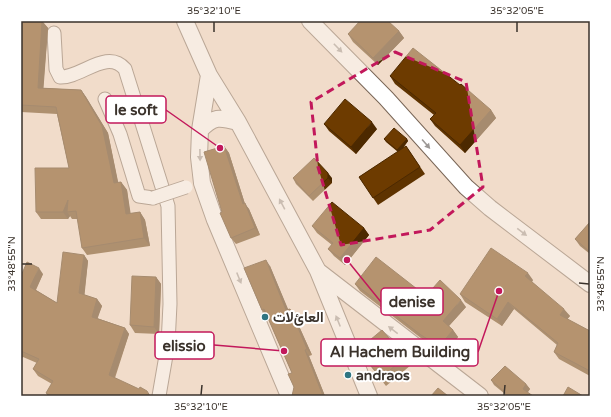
<svg xmlns="http://www.w3.org/2000/svg" width="611" height="417" font-family="'Varela Round',Vazirmatn,sans-serif">
  <rect width="100%" height="100%" fill="#f1dcca"/>
  <g fill="none" stroke-linecap="round" stroke-linejoin="round">
    <g stroke="#796657" stroke-width="15">
      <path id="minor" d="M54,33L56,69L60,77C81,78 107,48 125,69L168,206L170,304L168,344L159,396
        M105,99L120,134L139,196L153,198"/>
    </g>
    <g stroke="#796657" stroke-width="18">
      <path id="tertiary" d="M185,21L209,75L238,122L318,271L369,396
        M310,21L386,98L466,187L490,208L590,284
        M209,75L200,130L199,157L202,183L215,220L289,396
        M200,130C214,116 219,117 238,122
        M318,271L480,396"/>
    </g>
    <use href="#minor" stroke="#fff" stroke-width="13"/>
    <use href="#tertiary" stroke="#fff" stroke-width="16"/>
    <g stroke="#796657" stroke-width="15" stroke-linecap="butt">
      <path id="minor-bridge" d="M153,198L186,187"/>
    </g>
    <use href="#minor-bridge" stroke="#fff" stroke-width="13"/>
  </g>
  <path fill="#5e3300" d="M21,21H42L48,28L43,88L81,90L86,97L108,133L118,183L121,182L127,190L130,214L140,212L145,220L150,246L87,255L82,248L78,219H72L70,216L68,219H41L36,212L69,168L57,114L21,112Z
    M399,31L404,38L378,65L353,42L348,34Z
    M390,76L491,110L496,118L465,153L435,126L430,119L434,115L395,84Z
    M324,124L377,129L356,154L329,131Z
    M384,139H407L408,141L403,148L406,146L425,174L378,205L359,177L398,152L386,142Z
    M224,146L229,153L245,204L249,209L260,235L236,244L231,238L222,212Z
    M293,178H332V183L313,201L296,184Z
    M590,222V254L580,246L575,239Z
    M312,226L364,228L369,235L345,265L334,256L328,249L332,245L317,233Z
    M84,255L88,261L84,295L97,299L102,306L97,318L125,328L129,334L115,378L150,396H48L46,393L52,384L38,376L33,369L37,363L23,357L21,359V276L43,274L36,290L57,303Z
    M270,266L288,310L290,309L294,315L312,355L309,356L325,396H292L294,387L292,373L267,316H266L262,310Z
    M156,277L161,284L159,334L135,333L130,325Z
    M533,280L532,282L570,316L567,319L590,331V376L559,359L554,352L557,345L514,309L502,326L465,302L460,294Z
    M355,284L426,296L466,307L449,326L453,330L458,337L447,350L434,347L426,342L360,291Z
    M358,350L405,357L411,365L386,386Z
    M491,380L526,384L530,389L528,392L505,394L494,385Z"/>
  <path fill="#4c2900" d="M42,21L48,28L43,95L38,88Z
    M399,31L404,38L378,65L373,58Z
    M81,90L86,97L108,133L120,191L114,183Z
    M491,110L496,118L465,153L460,145Z
    M372,122L377,129L356,154L351,147Z
    M407,139L408,141L399,153L397,150Z
    M224,146L229,153L245,204L249,209L260,235L255,228L243,204Z
    M328,173L332,178V183L328,178Z
    M121,182L127,190L132,222L126,214Z
    M68,200L67,212L70,216L68,219L63,212Z
    M140,212L145,220L150,246L144,238Z
    M364,228L369,235L345,265L340,258Z
    M84,255L88,261L84,300L79,293Z
    M266,260L270,266L291,316L286,310Z
    M39,268L43,274L34,293L30,287Z
    M528,273L533,280L530,284L525,276Z
    M156,277L161,284L159,334L154,327Z
    M97,299L102,306L96,323L92,317Z
    M461,300L466,307L447,328L443,321Z
    M508,302L514,309L502,326L497,319Z
    M290,309L294,315L312,355L307,349Z
    M564,309L570,316L565,322L560,315Z
    M125,328L129,334L113,381L109,375Z
    M453,330L458,337L447,350L442,343Z
    M305,350L309,356L325,396H323Z
    M526,384L530,389L526,394L523,389Z"/>
  <path fill="#6d3b00" stroke="#4c2900" d="M21,21H42L38,88L81,90L102,126L114,183L121,182L126,214L140,212L144,238L82,248L76,211L67,212L68,200L63,212H36L35,168H69L56,107L21,105Z
    M360,21H388L399,31L373,58L348,34Z
    M413,48L460,85L461,84L491,110L460,145L430,119L436,113L390,76Z
    M345,99L372,122L351,147L324,124Z
    M394,128L407,139L397,150L384,139Z
    M224,146L243,204L245,203L255,228L231,238L220,213L222,212L204,152Z
    M406,146L420,167L373,198L359,177Z
    M314,158L328,173V178L309,196L293,178Z
    M332,202L364,228L340,258L328,249L333,243L312,226Z
    M590,222V252L575,239Z
    M491,248L528,273L525,276L564,309L560,315L590,331V371L554,352L558,343L508,302L497,319L460,294Z
    M63,252L84,255L79,293L97,299L92,317L125,328L109,375L139,389L140,387L147,391L150,396H51L46,393L53,381L33,369L39,359L21,351V276L27,262L39,268L30,287L57,303Z
    M376,257L426,296L440,280L461,300L443,321L453,330L442,343L429,340L421,335L355,284Z
    M266,260L286,310L290,309L307,349L305,350L323,396H292L294,387L288,374L292,373L264,309L262,310L244,268Z
    M132,276L156,277L154,327L130,325Z
    M382,330L405,357L381,378L358,350Z
    M505,366L526,384L523,389L533,396H503L506,393L491,380Z
    M568,387L583,396H563Z
    M438,388L448,396H431Z"/>
  <defs><path id="oneway-solid" d="M-6-.8H1V-3.2L6.5 0L1 3.2V.8H-6Z"/></defs>
  <g fill="#9c9895">
    <use href="#oneway-solid" transform="translate(338 48) rotate(46)"/>
    <use href="#oneway-solid" transform="translate(426 144) rotate(49)"/>
    <use href="#oneway-solid" transform="translate(200 155) rotate(89)"/>
    <use href="#oneway-solid" transform="translate(282 204) rotate(-118)"/>
    <use href="#oneway-solid" transform="translate(522 232) rotate(37)"/>
    <use href="#oneway-solid" transform="translate(239 278) rotate(68)"/>
    <use href="#oneway-solid" transform="translate(338 321) rotate(-112)"/>
    <use href="#oneway-solid" transform="translate(393 330) rotate(-142)"/>
  </g>
  <path d="M0 0H611V417H0ZM395,52L466,82L483,187L430,230L341,245L318,167L311,102Z" fill="#f1dcca" fill-opacity=".55" fill-rule="evenodd"/>
  <path fill="none" stroke="#c2185b" stroke-width="3" stroke-dasharray="8 5" stroke-linejoin="round" d="M395,52L466,82L483,187L430,230L341,245L318,167L311,102Z"/>
  <path fill="none" stroke="#3a322b" stroke-width="1.5" d="M214,32V22M517,32V22M22,264H32M579,283L589,284M201,395L202,385M504,395L505,385"/>
  <g fill="#2f7582" stroke="#fff" stroke-width="1.5">
    <circle cx="265" cy="317" r="4"/>
    <circle cx="348" cy="375" r="4"/>
  </g>
  <g text-anchor="middle" stroke-width="4" stroke-linejoin="round" paint-order="stroke">
    <g font-size="14" font-weight="bold" fill="#3a322b" stroke="#fff" text-anchor="start">
      <text x="273" y="322">العائﻻت</text>
      <text x="356" y="380">andraos</text>
    </g>
  </g>
  <path fill="none" stroke="#c2185b" stroke-width="1.5" d="M220 148L166 110M347 260L381 302M284 351L214 345M499 291L478 352"/>
  <g fill="#c2185b" stroke="#fff" stroke-width="1.5">
    <circle cx="220" cy="148" r="4"/>
    <circle cx="347" cy="260" r="4"/>
    <circle cx="284" cy="351" r="4"/>
    <circle cx="499" cy="291" r="4"/>
  </g>
  <g fill="#fff" stroke="#c2185b" stroke-width="1.5">
    <rect x="106" y="96" width="60" height="27" rx="4"/>
    <rect x="381" y="288" width="62" height="27" rx="4"/>
    <rect x="155" y="332" width="59" height="27" rx="4"/>
    <rect x="321" y="339" width="157" height="27" rx="4"/>
  </g>
  <g font-size="15" text-anchor="middle" font-weight="bold" fill="#3a322b">
    <text x="136" y="115">le soft</text>
    <text x="412" y="307">denise</text>
    <text x="184" y="351">elissio</text>
    <text x="400" y="357">Al Hachem Building</text>
  </g>
  <rect width="611" height="417" fill="none" stroke="#ffffff" stroke-width="44"/>
  <rect x="22" y="22" width="567" height="373" fill="none" stroke="#3a322b" stroke-width="1.5"/>
  <g font-size="10" text-anchor="middle" fill="#3a322b">
    <text x="214" y="14">35°32'10"E</text>
    <text x="517" y="14">35°32'05"E</text>
    <text transform="translate(11 264) rotate(-90)" y="4">33°48'55"N</text>
    <text transform="translate(600 284) rotate(-90)" y="4">33°48'55"N</text>
    <text x="201" y="410">35°32'10"E</text>
    <text x="504" y="410">35°32'05"E</text>
  </g>
</svg>
